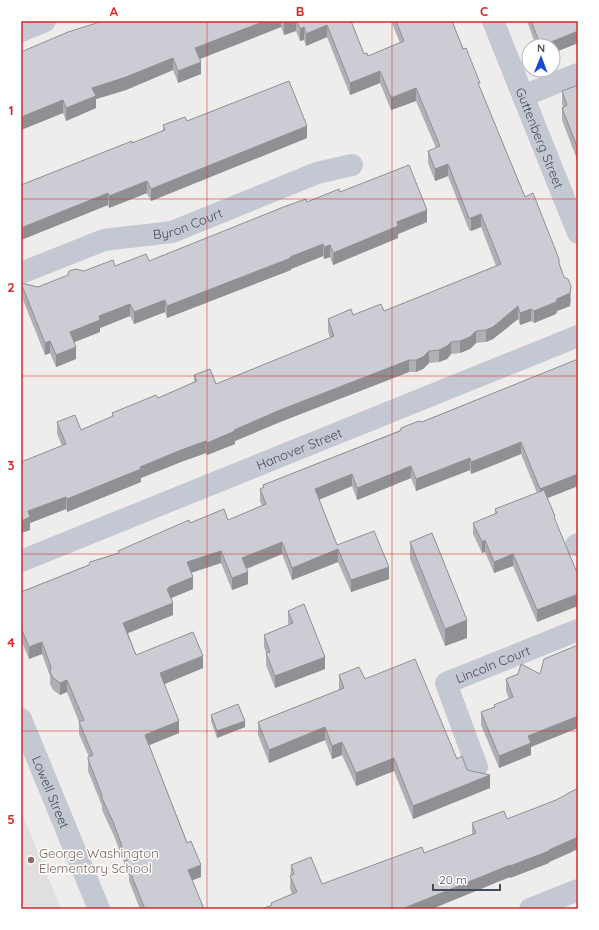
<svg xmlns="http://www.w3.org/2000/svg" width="599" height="930" font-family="Quicksand,sans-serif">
  <rect width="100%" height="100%" fill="#efedec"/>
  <path fill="#e0dede" d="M21,811L61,909H21Z"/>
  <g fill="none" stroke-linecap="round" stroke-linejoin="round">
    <g stroke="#c3c8d3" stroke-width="22">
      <path id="s1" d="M493,21L578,233"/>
      <path d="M21,31L45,21"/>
      <path d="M523,96L578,74"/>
      <path id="s2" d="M21,273L104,240L172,232L317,173L352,165"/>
      <path d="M576,545L578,544"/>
      <path id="s3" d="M21,561L578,336"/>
      <path id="s4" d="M21,719L99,909"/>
      <path id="s5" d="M477,767L446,683L578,630"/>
      <path d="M530,909L578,890"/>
    </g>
  </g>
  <path fill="#afb0b6" d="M103,21H351L364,54L368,56L400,43L391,21H452L525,197L559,264L571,299L570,306L557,311L556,314L534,323L531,321L520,325L518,319L493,339L486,342L476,343L470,349L460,353L451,354L447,359L439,362L429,363L423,369L416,372H409L280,422L235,441V444L207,455L206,453L181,462L141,478V482L67,512L66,509L30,523V530L21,533L62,446L57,434V422L81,430L112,417V413L158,398L194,382V375L216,384L330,338L328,331V319L353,315L384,311L496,266L481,227L471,231L469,230L448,176L435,181L428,163V151L436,148L416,101L391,110L380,83L350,95L327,37L306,46L304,40L300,41L296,31L284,35L281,27L199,59L201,74L178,83L173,70L126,90L96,99V108L66,121L63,113L21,130Z
    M527,21H578V43L553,53V46H536Z
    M578,85V162L562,120V108L563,107L562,104V91Z
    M187,121L307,138L151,201L147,193L109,208L108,205L21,240V185L132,143L163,131V125Z
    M340,192L427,222L398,234V238L333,265L330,257L324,259L323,256L291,269V270L167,318L165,312L134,324L130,316L100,328V332L74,342L76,359L56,367L50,353L45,355L21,295V283L38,287L84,271L149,261L307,202Z
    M578,359V486L548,498L537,622L513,566L494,573L485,552L482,553L473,534V523L495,514V509L537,493L521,454L471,474L470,470L416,491L411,478L357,500L352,486L319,500L337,545L389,579L351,592L338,562L292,580L282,554L247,569L248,584L232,590L221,563L191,573L193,589L171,598L173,615L128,633L136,655L203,668L164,684L179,733L149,745L201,877L192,880L204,909H140L129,881V876L114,836L102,810V806L88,771V759L89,757L79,734V722L67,692L60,695L53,690L50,684V676L42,654L29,659L21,640V592L118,553V551L190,523L228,520L262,506L260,501V489L263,488V485Z
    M410,542L467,638L445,646L410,559Z
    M288,611L325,669L275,688L266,665V653L264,647V635L289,625L288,623Z
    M518,674L531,747V755L499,768L481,725V712L494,707V705L509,699L506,691V679Z
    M339,675L365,679L457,759L467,770L490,788L413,819L394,771L356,786L342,755L332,759L325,740L269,763L258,735V722L339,690Z
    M211,715L245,727L217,738L211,721Z
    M507,819L572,852L549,862V863L510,878V877L271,905V903L292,894L290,888L291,865L322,884L424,853L472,834V823Z"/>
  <path fill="#8f9094" d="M265,21H281V27L195,61V48Z
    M289,21H296V31L284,35V23Z
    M327,25V37L306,46V34Z
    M304,27V40L300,41V29Z
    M578,31V43L553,53V46H541Z
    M173,58V70L126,90L96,99V108L66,121V108L92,88Z
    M201,62V74L178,83V71Z
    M380,71V83L350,95V83Z
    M416,88V101L391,110V98Z
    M63,100V113L21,130V117Z
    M307,126V138L151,201V189Z
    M448,164V176L435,181V169Z
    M147,181V193L109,208V196Z
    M108,193V205L21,240V228Z
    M427,210V222L398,234V238L333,265V253L397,222Z
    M481,214V227L471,231V218Z
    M323,244V256L291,269V270L167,318V306Z
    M330,245V257L324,259V247Z
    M571,286L570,306L557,311L556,314L534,323V311L557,299Z
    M165,300V312L134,324V312Z
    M130,304V316L100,328V332L70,344V332L99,316Z
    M518,306V319L493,339L486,342V330Z
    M531,309V321L520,325V313Z
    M476,331V343L470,349L460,353V341Z
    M50,341V353L45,355V343Z
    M451,342V354L447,359L439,362V350Z
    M76,347V359L56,367V355Z
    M429,351V363L423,369L416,372V360Z
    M409,360V372L280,422L235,441V444L207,455V443L234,430L280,410Z
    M206,441V453L181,462L141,478V482L67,512V499L140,467L181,450Z
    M521,442V454L471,474V462Z
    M470,458V470L416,491V479Z
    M411,466V478L357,500V488Z
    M352,474V486L315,501V489Z
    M578,474V486L540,501V489Z
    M66,497V509L30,523V530L21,533V521L28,511Z
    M485,540V552L482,553V542Z
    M282,542V554L242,570V558Z
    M338,549V562L292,580V568Z
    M221,551V563L187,574V562Z
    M513,554V566L494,573V562Z
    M389,567V579L351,592V580Z
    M248,572V584L232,590V578Z
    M193,577V589L169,599L167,589L169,587Z
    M578,594V606L537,622V610Z
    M173,603V615L123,635V623Z
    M467,620V638L445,646V629Z
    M42,642V654L29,659V647Z
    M203,656V668L160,686V673Z
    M325,657V669L275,688V676Z
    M67,680V692L60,695V683Z
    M578,716V728L531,747V755L499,768V756L528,736Z
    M179,721V733L145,747V735Z
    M245,721V727L217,738V731Z
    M325,727V740L269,763V750Z
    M342,742V755L332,759V746Z
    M394,758V771L356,786V773Z
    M490,775V788L413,819V806Z
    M578,837V849L549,862V863L510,878V866Z
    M201,865V877L188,882V870Z
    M510,865V877L432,909H402Z"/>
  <path fill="#cccdd4" stroke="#8f9094" d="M103,21H265L195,48L201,62L178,71L173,58L126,77L92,88L96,96L66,108L63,100L21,117V52L68,32Z
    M283,21H289L284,23Z
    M297,21H351L364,54L367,53L368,56L404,41L396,21H452L463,49L466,48L480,83H478L525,197L533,193L559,259V263L564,277L568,279L571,286L570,293L557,299L556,302L534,311L531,309L520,313L518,306L493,327L486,330L476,331L470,337L460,341L451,342L447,346L439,350L429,351L423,357L416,360H409L280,410L234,430L235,431L207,443L206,441L181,450L140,467L141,469L67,499L66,497L28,511L30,517L21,521V462L66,444L57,422L75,415L81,430L113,416L112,413L156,395L158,398L197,381L194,375L210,369L216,384L334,336L328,319L351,309L353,315L381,304L384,311L501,264L481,214L471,218H469L448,164L435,169L428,151L440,146L416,88L391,98L380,71L350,83L327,25L306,34L304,27L300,29Z
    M531,21H578V31L541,46Z
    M289,81L307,126L151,189L147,181L109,196L108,193L21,228V185L132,141V143L165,130L163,125L185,117L187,121Z
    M578,85V149L562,108L567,105L562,91Z
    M409,165L427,210L397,222L398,226L333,253L330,245L324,247L323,244L290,257L291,258L167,306L165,300L134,312L130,304L99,316L100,320L70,332L76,347L56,355L50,341L45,343L21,283L38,287L68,275L69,271L76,269L84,271L113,260L115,266L146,254L149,261L286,206L306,199L307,202L339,189L340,192Z
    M578,359V474L540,489L521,442L471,462L470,458L416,479L411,466L357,488L352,474L315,489L337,545L374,531L389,567L351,580L338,549L292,568L282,542L242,558L248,572L232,578L221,551L187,562L193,577L169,587V588L167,589L173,603L123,623L136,655L193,632L203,656L160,673L179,721L145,735L187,843L191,841L201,865L188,870L204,909H145L129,869H130L114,824L102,798V795L88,759V757L93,755L79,722L84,720L67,680L60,683L53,678L50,672L51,667L42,642L29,647L21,628V592L89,565L90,562L119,553L118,551L189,520L190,523L224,509L228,520L266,504L260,489L264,487L263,485L400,431L401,428L419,421L422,422Z
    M544,490L555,516L554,517L578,575V594L537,610L513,554L494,562L485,540L482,542L473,523L497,513L495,509Z
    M432,533L467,620L445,629L410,542Z
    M304,604L325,657L275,676L266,653L270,652L264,635L293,623L288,611Z
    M578,645V716L528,736L531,743L499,756L481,712L495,707L494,705L513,697L506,679L518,674L521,664L540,674L544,659Z
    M415,659L457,759L462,756L467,770L490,775L413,806L394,758L356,773L342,742L332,746L325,727L269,750L258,722L344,688L339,675L359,667L365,679Z
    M238,704L245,721L217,731L211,715Z
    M578,788V837L549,850V851L510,866V865L402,909H262L272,905L271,903L297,892L290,876L294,874L291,865L311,857L322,884L422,847L424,853L476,833L472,823L504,811L507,819L556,800Z"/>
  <path fill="none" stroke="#d62828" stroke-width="1" stroke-opacity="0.55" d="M207,21V909M392,21V909M21,199H578M21,376H578M21,554H578M21,731H578"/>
  <circle fill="#8d6e63" stroke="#fff" stroke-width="1.5" cx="31" cy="860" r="4"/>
  <g text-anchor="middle" stroke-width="3" stroke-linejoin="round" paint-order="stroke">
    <g font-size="13" fill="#454b59" stroke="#fff">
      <text dy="5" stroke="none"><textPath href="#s1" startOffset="126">Guttenberg Street</textPath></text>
      <text dy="5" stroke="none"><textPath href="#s2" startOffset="175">Byron Court</textPath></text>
      <text dy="5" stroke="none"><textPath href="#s3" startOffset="300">Hanover Street</textPath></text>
      <text dy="5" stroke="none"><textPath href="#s5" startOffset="140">Lincoln Court</textPath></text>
      <text dy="5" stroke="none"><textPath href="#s4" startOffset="79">Lowell Street</textPath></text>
    </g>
    <g font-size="13" fill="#785e54" stroke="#fff" text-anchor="start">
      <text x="39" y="858">George Washington<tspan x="39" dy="15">Elementary School</tspan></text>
    </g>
  </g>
  <rect width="599" height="930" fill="none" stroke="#ffffff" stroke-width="44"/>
  <g transform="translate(541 58) rotate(1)"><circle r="19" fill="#ffffff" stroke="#b5b7bd"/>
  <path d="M0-3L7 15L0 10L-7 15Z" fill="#1e49d7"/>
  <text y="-6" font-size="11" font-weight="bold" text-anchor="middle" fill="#454b59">N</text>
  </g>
  <path d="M433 884v6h67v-6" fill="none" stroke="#454b59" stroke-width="2"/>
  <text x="439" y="884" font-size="12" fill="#454b59" stroke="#ffffff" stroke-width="3" paint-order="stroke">20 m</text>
  <rect x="22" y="22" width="555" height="886" fill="none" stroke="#d62828" stroke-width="1.5"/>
  <g font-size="13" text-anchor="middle" font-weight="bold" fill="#d62828">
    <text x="114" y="16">A</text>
    <text x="300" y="16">B</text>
    <text x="484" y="16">C</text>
    <text x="11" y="115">1</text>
    <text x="11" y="292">2</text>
    <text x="11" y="470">3</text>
    <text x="11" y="647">4</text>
    <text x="11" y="824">5</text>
  </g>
</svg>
